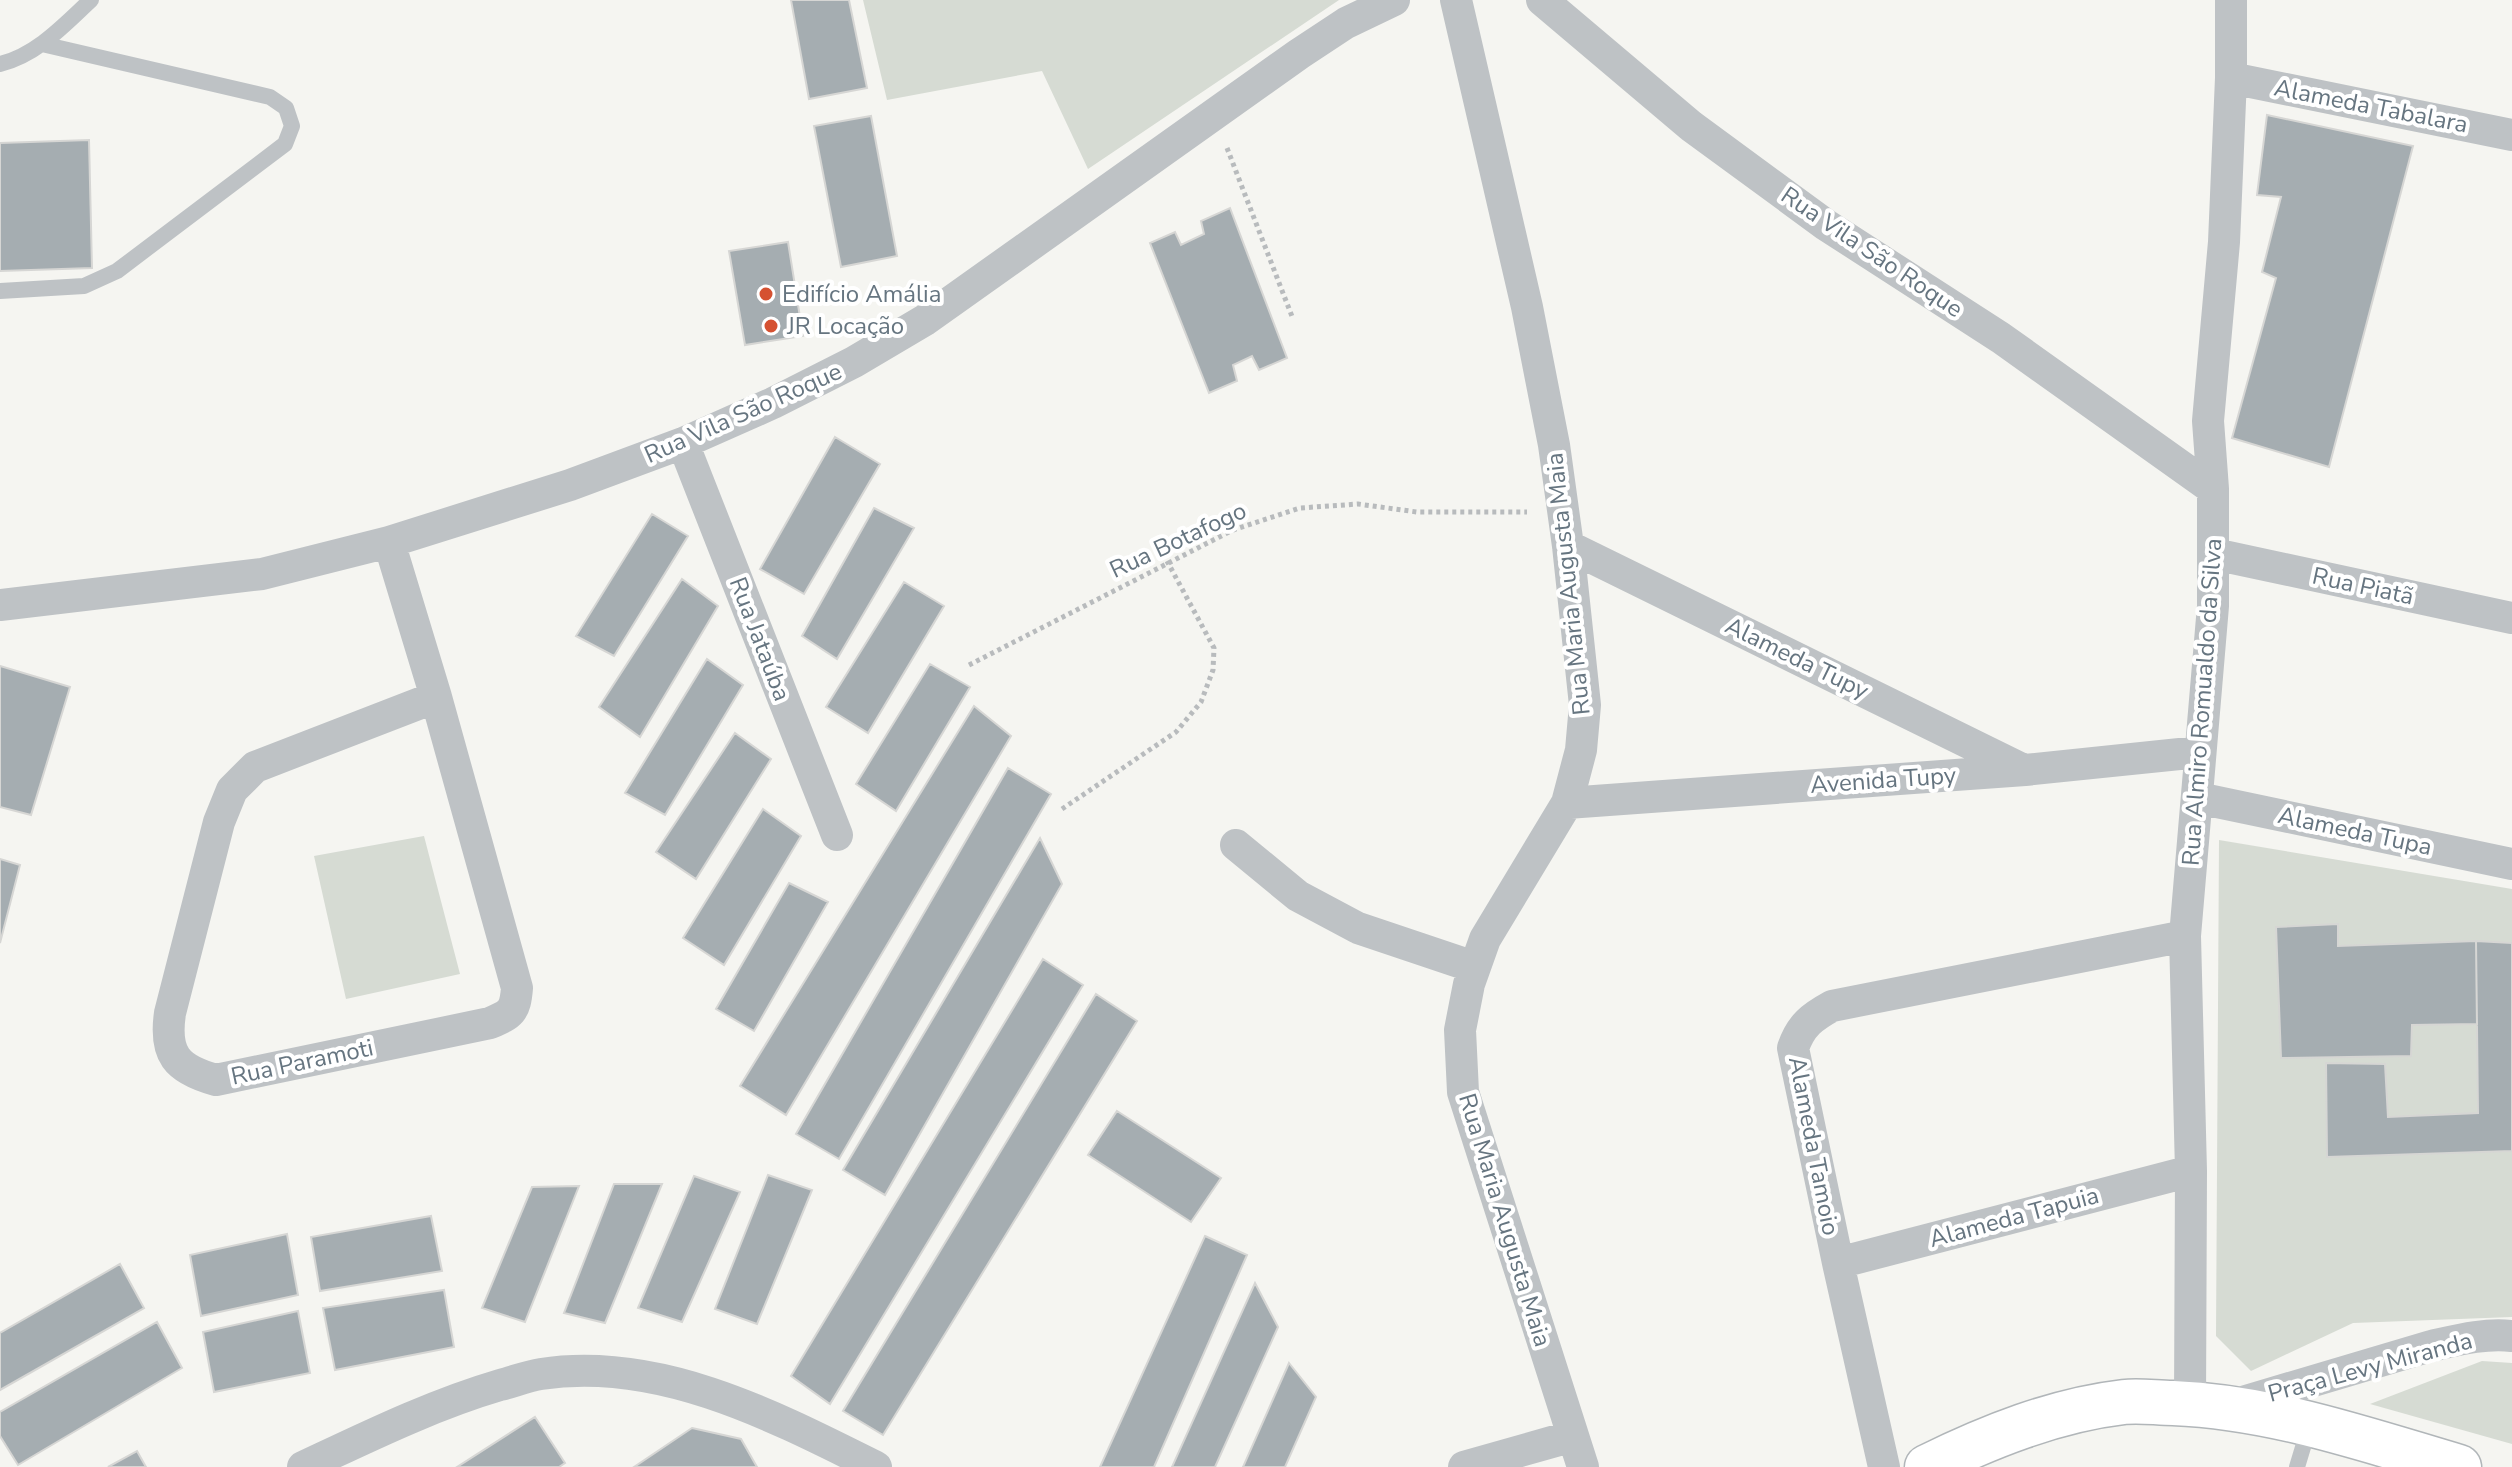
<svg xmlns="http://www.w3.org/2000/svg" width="2512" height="1467" font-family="'Nunito Sans',sans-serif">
  <rect width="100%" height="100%" fill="#f5f5f1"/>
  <path fill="#d6dbd3" d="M863,0H1339L1088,169L1042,71L887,100Z
    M424,836L460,974L346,999L314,856Z
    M2219,840L2512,889V1317L2353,1323L2251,1371L2216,1336Z
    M2482,1361L2512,1363V1444L2370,1404Z"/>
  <path fill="#a5adb1" stroke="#d6d6d4" stroke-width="2" d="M791,0H849L867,88L809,99Z
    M2267,115L2413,146L2329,467L2232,438L2276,278L2262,272L2281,197L2257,195Z
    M871,116L897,256L841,267L814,126Z
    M89,140L92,268L0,271V143Z
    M1230,208L1287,358L1259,370L1252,356L1233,365L1237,381L1209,393L1150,243L1175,232L1181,245L1204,234L1201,221Z
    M788,242L803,336L745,345L729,251Z
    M835,437L880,464L804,594L760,569Z
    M874,508L914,528L837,659L802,636Z
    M652,514L688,536L614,656L576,636Z
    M682,579L718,606L640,737L599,707Z
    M904,582L944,606L868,733L826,707Z
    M707,659L743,685L665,815L625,793Z
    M930,664L970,687L896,811L856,784Z
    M0,666L70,687L31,815L0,807Z
    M974,706L1011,736L786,1115L740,1086Z
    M735,733L771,759L696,879L656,852Z
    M1008,768L1051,794L839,1159L796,1134Z
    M763,809L801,836L724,965L683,938Z
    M1040,838L1062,884L885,1195L843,1170Z
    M0,859L20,865L0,943Z
    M789,883L828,902L754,1031L716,1009Z
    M2338,924V946L2476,941L2477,1024L2412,1025L2411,1056L2281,1058L2276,927Z
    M2476,941L2512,943V1151L2327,1157L2326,1063L2385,1064L2388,1117L2478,1113Z
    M1043,959L1083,985L830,1404L791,1376Z
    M1096,994L1137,1021L883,1435L843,1411Z
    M1117,1111L1221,1178L1191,1222L1088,1155Z
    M768,1175L812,1190L757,1324L715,1309Z
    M694,1176L740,1192L682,1322L638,1308Z
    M614,1184H662L605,1323L564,1313Z
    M579,1186L525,1322L482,1308L532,1187Z
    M431,1216L442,1271L320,1291L311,1237Z
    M287,1234L298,1295L201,1316L190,1255Z
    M1205,1236L1247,1255L1154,1467H1100Z
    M120,1264L144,1308L0,1390V1333Z
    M1255,1283L1278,1327L1215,1467H1172Z
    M444,1290L454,1347L335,1370L323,1308Z
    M298,1311L310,1373L214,1392L203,1332Z
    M157,1322L182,1368L18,1465L0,1436V1412Z
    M1289,1363L1316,1397L1285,1467H1243Z
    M535,1417L565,1463L559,1467H457Z
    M692,1428L741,1439L757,1467H634Z
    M137,1451L146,1467H108Z"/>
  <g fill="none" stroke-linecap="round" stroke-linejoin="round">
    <g stroke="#b1b6b9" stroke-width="47">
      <path id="secondary" d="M1927,1467C1988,1437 2055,1410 2124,1402C2140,1400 2157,1403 2173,1403C2272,1407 2364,1439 2459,1467"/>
    </g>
    <path stroke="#b8bbbd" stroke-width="5" stroke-dasharray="4 4" stroke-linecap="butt" d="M1227,148L1293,319
      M969,665L1233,530L1300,508L1358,504L1417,512H1527
      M1062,809L1176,732L1201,702L1213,670L1214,648L1167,561"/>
    <path stroke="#bec2c5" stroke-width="16" d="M0,64C37,55 64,25 91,0
      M0,291L84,286L117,271L285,144L292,126L286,108L270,97L42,44
      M2297,1467L2310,1424"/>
    <path stroke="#bec2c5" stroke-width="32" d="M1456,0L1527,307L1554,445L1568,546L1585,705L1581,750L1567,803L1485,939L1469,984L1460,1030L1463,1092L1583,1467
      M1542,0L1691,126L1826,225L2001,338L2213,489
      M2231,78L2512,135
      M683,443L837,835
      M389,542L436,697L517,988C515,1012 511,1014 490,1023L216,1080C176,1069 164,1054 170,1013L219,822L232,790L255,767L436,697
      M1568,546L2022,769
      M2214,554L2512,618
      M0,605L262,574L389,542L570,485L683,443L773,403L854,362L925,320L1299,54L1346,23L1394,0
      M2198,798L2512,864
      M1567,803L2025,770L2199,752
      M1236,845L1298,896L1358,928L1474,967
      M1838,1263L2191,1171
      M2190,1404L2191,1171L2185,936L2213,606V489L2208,421L2224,242L2231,78V0
      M2229,1406L2431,1346C2458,1340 2484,1333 2512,1336
      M303,1467C367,1437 432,1405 500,1385C513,1382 527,1376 541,1374C659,1356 774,1416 876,1467
      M1464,1467L1573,1436
      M1884,1467L1838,1263L1793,1048C1801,1025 1812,1017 1832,1006L2185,936"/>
    <use href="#secondary" stroke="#fff" stroke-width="44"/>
  </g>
  <g fill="#d55131" stroke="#fff" stroke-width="3">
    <circle cx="766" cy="294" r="8"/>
    <circle cx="771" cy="326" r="8"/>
  </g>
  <g text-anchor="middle" stroke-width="8" stroke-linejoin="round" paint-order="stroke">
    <g font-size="24" fill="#667580" stroke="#fff">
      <text transform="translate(2371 106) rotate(11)" y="8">Alameda Tabalara</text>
      <text transform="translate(1872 252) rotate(34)" y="8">Rua Vila São Roque</text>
      <text transform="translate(743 413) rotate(-24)" y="8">Rua Vila São Roque</text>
      <text transform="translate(1178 540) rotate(-25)" y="8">Rua Botafogo</text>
      <text transform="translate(1568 584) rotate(-96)" y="8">Rua Maria Augusta Maia</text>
      <text transform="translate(2363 586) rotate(12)" y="8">Rua Piatã</text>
      <text transform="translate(760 639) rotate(69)" y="8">Rua Jataúba</text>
      <text transform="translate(1797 658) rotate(26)" y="8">Alameda Tupy</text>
      <text transform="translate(2202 702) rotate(-86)" y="8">Rua Almiro Romualdo da Silva</text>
      <text transform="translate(1883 780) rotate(-4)" y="8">Avenida Tupy</text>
      <text transform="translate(2355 831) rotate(12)" y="8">Alameda Tupa</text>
      <text transform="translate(302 1062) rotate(-12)" y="8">Rua Paramoti</text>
      <text transform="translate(1814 1146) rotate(79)" y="8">Alameda Tamoio</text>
      <text transform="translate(2014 1217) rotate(-15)" y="8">Alameda Tapuia</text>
      <text transform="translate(1505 1220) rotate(73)" y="8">Rua Maria Augusta Maia</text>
      <text transform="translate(2370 1367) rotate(-15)" y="8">Praça Levy Miranda</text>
    </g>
    <g font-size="24" fill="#667580" stroke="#fff" text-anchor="start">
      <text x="782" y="302">Edifício Amália</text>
      <text x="787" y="334">JR Locação</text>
    </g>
  </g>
</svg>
